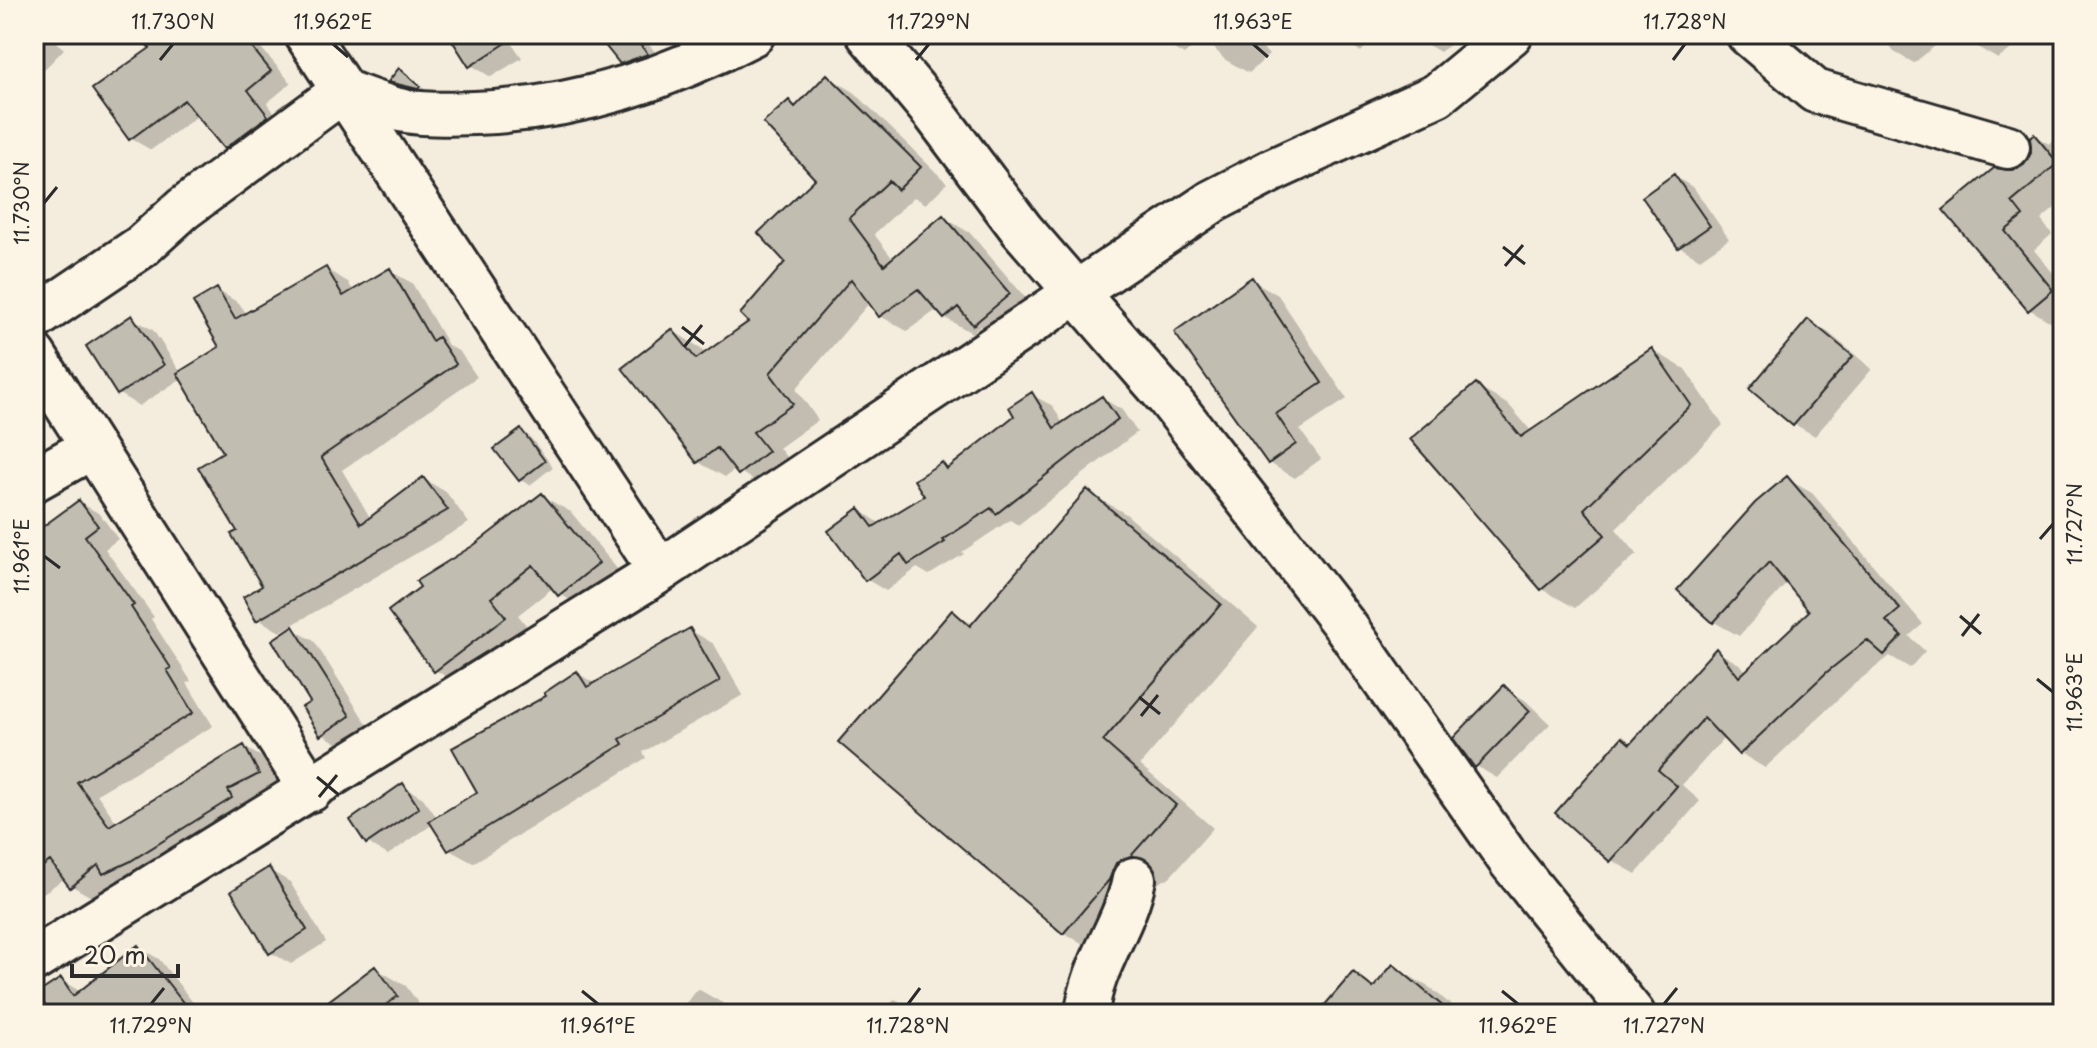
<svg xmlns="http://www.w3.org/2000/svg" width="2097" height="1048" font-family="'Playpen Sans',sans-serif">
  <rect width="100%" height="100%" fill="#f4edde"/>
  <filter id="ink" filterUnits="userSpaceOnUse"><feTurbulence type="fractalNoise" baseFrequency=".0125" numOctaves="2"/><feDisplacementMap in="SourceGraphic" scale="16" xChannelSelector="R" yChannelSelector="G"/><feConvolveMatrix kernelMatrix="1 2 1 2 8 2 1 2 1" color-interpolation-filters="sRGB"/></filter>
  <g filter="url(#ink)">
    <path fill="#0003" d="M34,34H49L64,49L34,80Z
      M152,34H245L263,50L291,83L267,103L287,129L246,160L225,148L199,115L151,150L130,138L153,48Z
      M451,34H506L522,58L491,77L471,65Z
      M598,34H640L667,66L642,74L621,62Z
      M1154,34H1250L1269,55L1249,73L1224,59L1204,37L1184,55L1159,40Z
      M1334,34H1377L1361,52Z
      M1415,34H1462L1463,35L1440,52L1421,41Z
      M1880,34H1950L1914,63L1894,52Z
      M1968,34H2010L2018,44L1998,59L1979,48Z
      M400,71L410,77L428,92L400,86L391,81Z
      M827,76L854,92L947,183L926,204L914,197L874,234L893,259L943,217L970,233L1036,310L1001,339L980,326L972,333L945,318L938,309L907,331L880,316L870,302L796,389L818,420L779,448L794,467L766,489L736,469L725,477L698,462L673,331L699,347L706,355L751,322L788,262L818,179L789,102L797,107Z
      M2063,131V201L2041,220L2052,234L2034,250L2063,285V324L2059,327L2029,309L1946,210L2025,166L2033,153L2035,136L2049,144Z
      M1674,176L1694,188L1729,239L1700,259L1680,247L1645,197Z
      M326,269L348,282L354,292L390,271L412,283L448,345L460,352L477,377L342,470L371,519L424,479L446,492L469,523L280,632L258,619L265,587L240,532L226,452L182,378L139,406L119,394L132,318L153,330L181,373L221,348L217,290L239,303L247,315Z
      M1252,280L1278,295L1347,399L1300,430L1321,459L1295,478L1269,463Z
      M1809,321L1829,333L1872,369L1815,436L1794,424Z
      M1652,350L1685,369L1723,425L1616,529L1637,554L1575,608L1542,589L1476,386L1509,405L1532,432Z
      M1032,395L1053,406L1063,424L1102,398L1122,410L1137,432L1018,525L1010,520L962,552L964,554L929,575L917,568L886,591L866,579L860,510L881,524L927,496L942,464L950,469L1017,416Z
      M521,431L530,437L553,467L530,485L520,480Z
      M34,444L40,452L34,456Z
      M1787,479L1812,493L1923,624L1909,636L1925,651L1910,668L1890,656L1852,686L1765,768L1740,753L1725,737L1682,785L1700,801L1636,874L1611,860L1632,745L1716,651L1741,665L1747,673L1812,611L1788,582L1739,636L1714,622L1680,590Z
      M1088,492L1126,514L1258,627L1140,765L1213,828L1170,877L1155,885L1143,908L1103,955L1064,933L841,742L953,613L974,625Z
      M542,496L571,512L626,580L588,611L560,594L554,587L518,615L533,634L464,687L435,670L423,587Z
      M79,502L100,514L118,539L105,549L154,617L151,619L191,681L187,683L213,726L97,794L117,823L244,747L265,759L279,786L126,885L116,880L93,898L72,886L65,878L42,894L38,892L34,895V536Z
      M293,629L314,641L370,729L342,746L322,734Z
      M690,630L714,644L743,695L643,752L646,758L473,863L449,850L433,824L388,855L368,843L403,786L423,798L438,819L480,793L549,696L577,673L596,684Z
      M1504,688L1525,700L1550,724L1497,778L1476,766Z
      M269,870L290,882L326,942L291,964L270,952Z
      M138,947L159,959L202,1014H45L52,1010L61,980L81,992Z
      M1394,967L1432,989L1462,1014H1320L1353,975L1376,988Z
      M375,968L406,986L426,1014H314Z
      M698,989L724,1004L735,1014H676Z
      M895,999L921,1014H881Z"/>
    <path fill="#c2bdb1" stroke="#2b2b2b" stroke-width="2" d="M134,34H241L271,71L248,90L268,116L224,149L184,100L129,140L92,89L150,48Z
      M448,34H520L469,67Z
      M596,34H631L648,54L620,64Z
      M399,68L420,86L418,89L388,82Z
      M827,74L921,167L898,190L889,181L849,218L884,265L943,215L1010,294L973,325L958,307L944,319L918,289L879,317L851,279L770,373L793,404L753,432L768,451L738,475L717,448L697,463L622,368L672,329L696,359L748,322L740,314L785,262L758,233L815,179L763,123L789,100L795,107Z
      M2034,134L2058,163L2012,202L2023,216L2005,231L2053,290L2028,311L1943,210L1994,168L2013,170L2024,165L2031,153L2030,138Z
      M1674,174L1710,226L1678,248L1642,197Z
      M326,267L343,296L390,268L432,341L438,337L456,364L321,457L361,524L423,477L448,510L256,621L243,597L262,586L231,534L237,531L198,467L223,452L177,373L219,347L193,302L217,288L235,319Z
      M1252,277L1322,383L1276,414L1296,444L1268,464L1174,332Z
      M132,315L164,365L117,395L86,346Z
      M1808,319L1853,356L1793,426L1749,389Z
      M1652,348L1691,405L1584,509L1605,535L1541,590L1410,439L1476,383L1521,437Z
      M1032,392L1054,428L1102,396L1118,419L996,514L991,508L943,540L945,542L908,565L901,554L865,581L828,531L859,508L873,527L924,496L914,480L942,462L947,469L1014,416L1009,407Z
      M521,429L545,461L519,481L494,449Z
      M1787,476L1900,609L1886,621L1902,636L1884,655L1867,640L1827,672L1739,755L1704,718L1658,770L1677,786L1610,862L1555,813L1622,737L1630,744L1716,648L1739,677L1809,611L1769,562L1713,623L1677,590L1755,503Z
      M1087,489L1221,604L1103,741L1176,805L1131,856L1116,863L1109,880L1063,934L838,742L952,610L970,626Z
      M542,493L599,563L558,596L533,565L491,598L506,617L434,672L388,611L420,587L416,581L474,545Z
      M79,500L98,526L85,536L134,605L131,607L171,668L167,670L193,713L77,782L109,826L244,745L259,774L228,790L232,798L129,862L103,874L98,865L70,888L50,861L34,873V533Z
      M293,626L350,716L320,736L302,707L310,702L272,640Z
      M690,628L720,681L620,739L623,744L448,851L429,821L477,792L452,748L546,696L544,693L577,671L587,687Z
      M1504,685L1530,711L1475,768L1453,738Z
      M403,783L419,808L366,844L350,820Z
      M269,867L307,930L269,954L231,891Z
      M138,945L192,1014H50L38,993L61,978L73,996Z
      M1393,964L1452,1014H1317L1353,972L1373,988Z
      M375,966L398,996L374,1014H311Z"/>
    <g fill="none" stroke-linecap="round" stroke-linejoin="round">
      <g stroke="#2b2b2b" stroke-width="48">
        <path id="minor" d="M306,34L660,571
          M868,34L934,113L1022,230L1168,398L1346,627L1510,861L1633,1014
          M1748,34L1815,91L2008,147
          M34,319L141,247L183,209L343,91C360,97 377,104 395,109C419,115 449,114 474,113C572,110 666,80 753,34
          M34,355L311,790
          M34,480L91,448
          M34,960L660,571L1213,201L1275,169L1437,95L1511,34
          M1087,1014C1091,965 1125,927 1134,879"/>
      </g>
      <use href="#minor" stroke="#fcf5e5" stroke-width="42"/>
    </g>
  </g>
  <path fill="none" stroke="#2b2b2b" stroke-width="3" d="M333,44L348,57M1253,44L1268,57M160,60L173,44M916,60L929,44M1673,60L1685,44M44,203L57,187M1503,247L1525,264M1505,266L1523,245M682,327L704,344M684,347L702,325M2040,539L2053,524M44,556L60,568M1960,616L1981,634M1962,636L1979,614M2037,679L2053,692M1139,697L1160,714M1141,716L1158,695M317,777L339,795M319,797L337,775M582,991L598,1004M1502,991L1518,1004M151,1004L164,988M908,1004L920,988M1664,1004L1677,988"/>
  <rect width="2097" height="1048" fill="none" stroke="#fcf5e5" stroke-width="88"/>
  <path d="M72 964v12h106v-12" fill="none" stroke="#2b2b2b" stroke-width="4"/>
  <text x="84" y="964" font-size="24" fill="#2b2b2b" stroke="#fcf5e5" stroke-width="6" paint-order="stroke">20 m</text>
  <rect x="44" y="44" width="2009" height="960" fill="none" stroke="#2b2b2b" stroke-width="3"/>
  <g font-size="20" text-anchor="middle" fill="#2b2b2b">
    <text x="173" y="29">11.730°N</text>
    <text x="333" y="29">11.962°E</text>
    <text x="929" y="29">11.729°N</text>
    <text x="1253" y="29">11.963°E</text>
    <text x="1685" y="29">11.728°N</text>
    <text transform="translate(22 203) rotate(-90)" y="7">11.730°N</text>
    <text transform="translate(2075 524) rotate(-90)" y="7">11.727°N</text>
    <text transform="translate(22 556) rotate(-90)" y="7">11.961°E</text>
    <text transform="translate(2075 692) rotate(-90)" y="7">11.963°E</text>
    <text x="151" y="1033">11.729°N</text>
    <text x="598" y="1033">11.961°E</text>
    <text x="908" y="1033">11.728°N</text>
    <text x="1518" y="1033">11.962°E</text>
    <text x="1664" y="1033">11.727°N</text>
  </g>
</svg>
